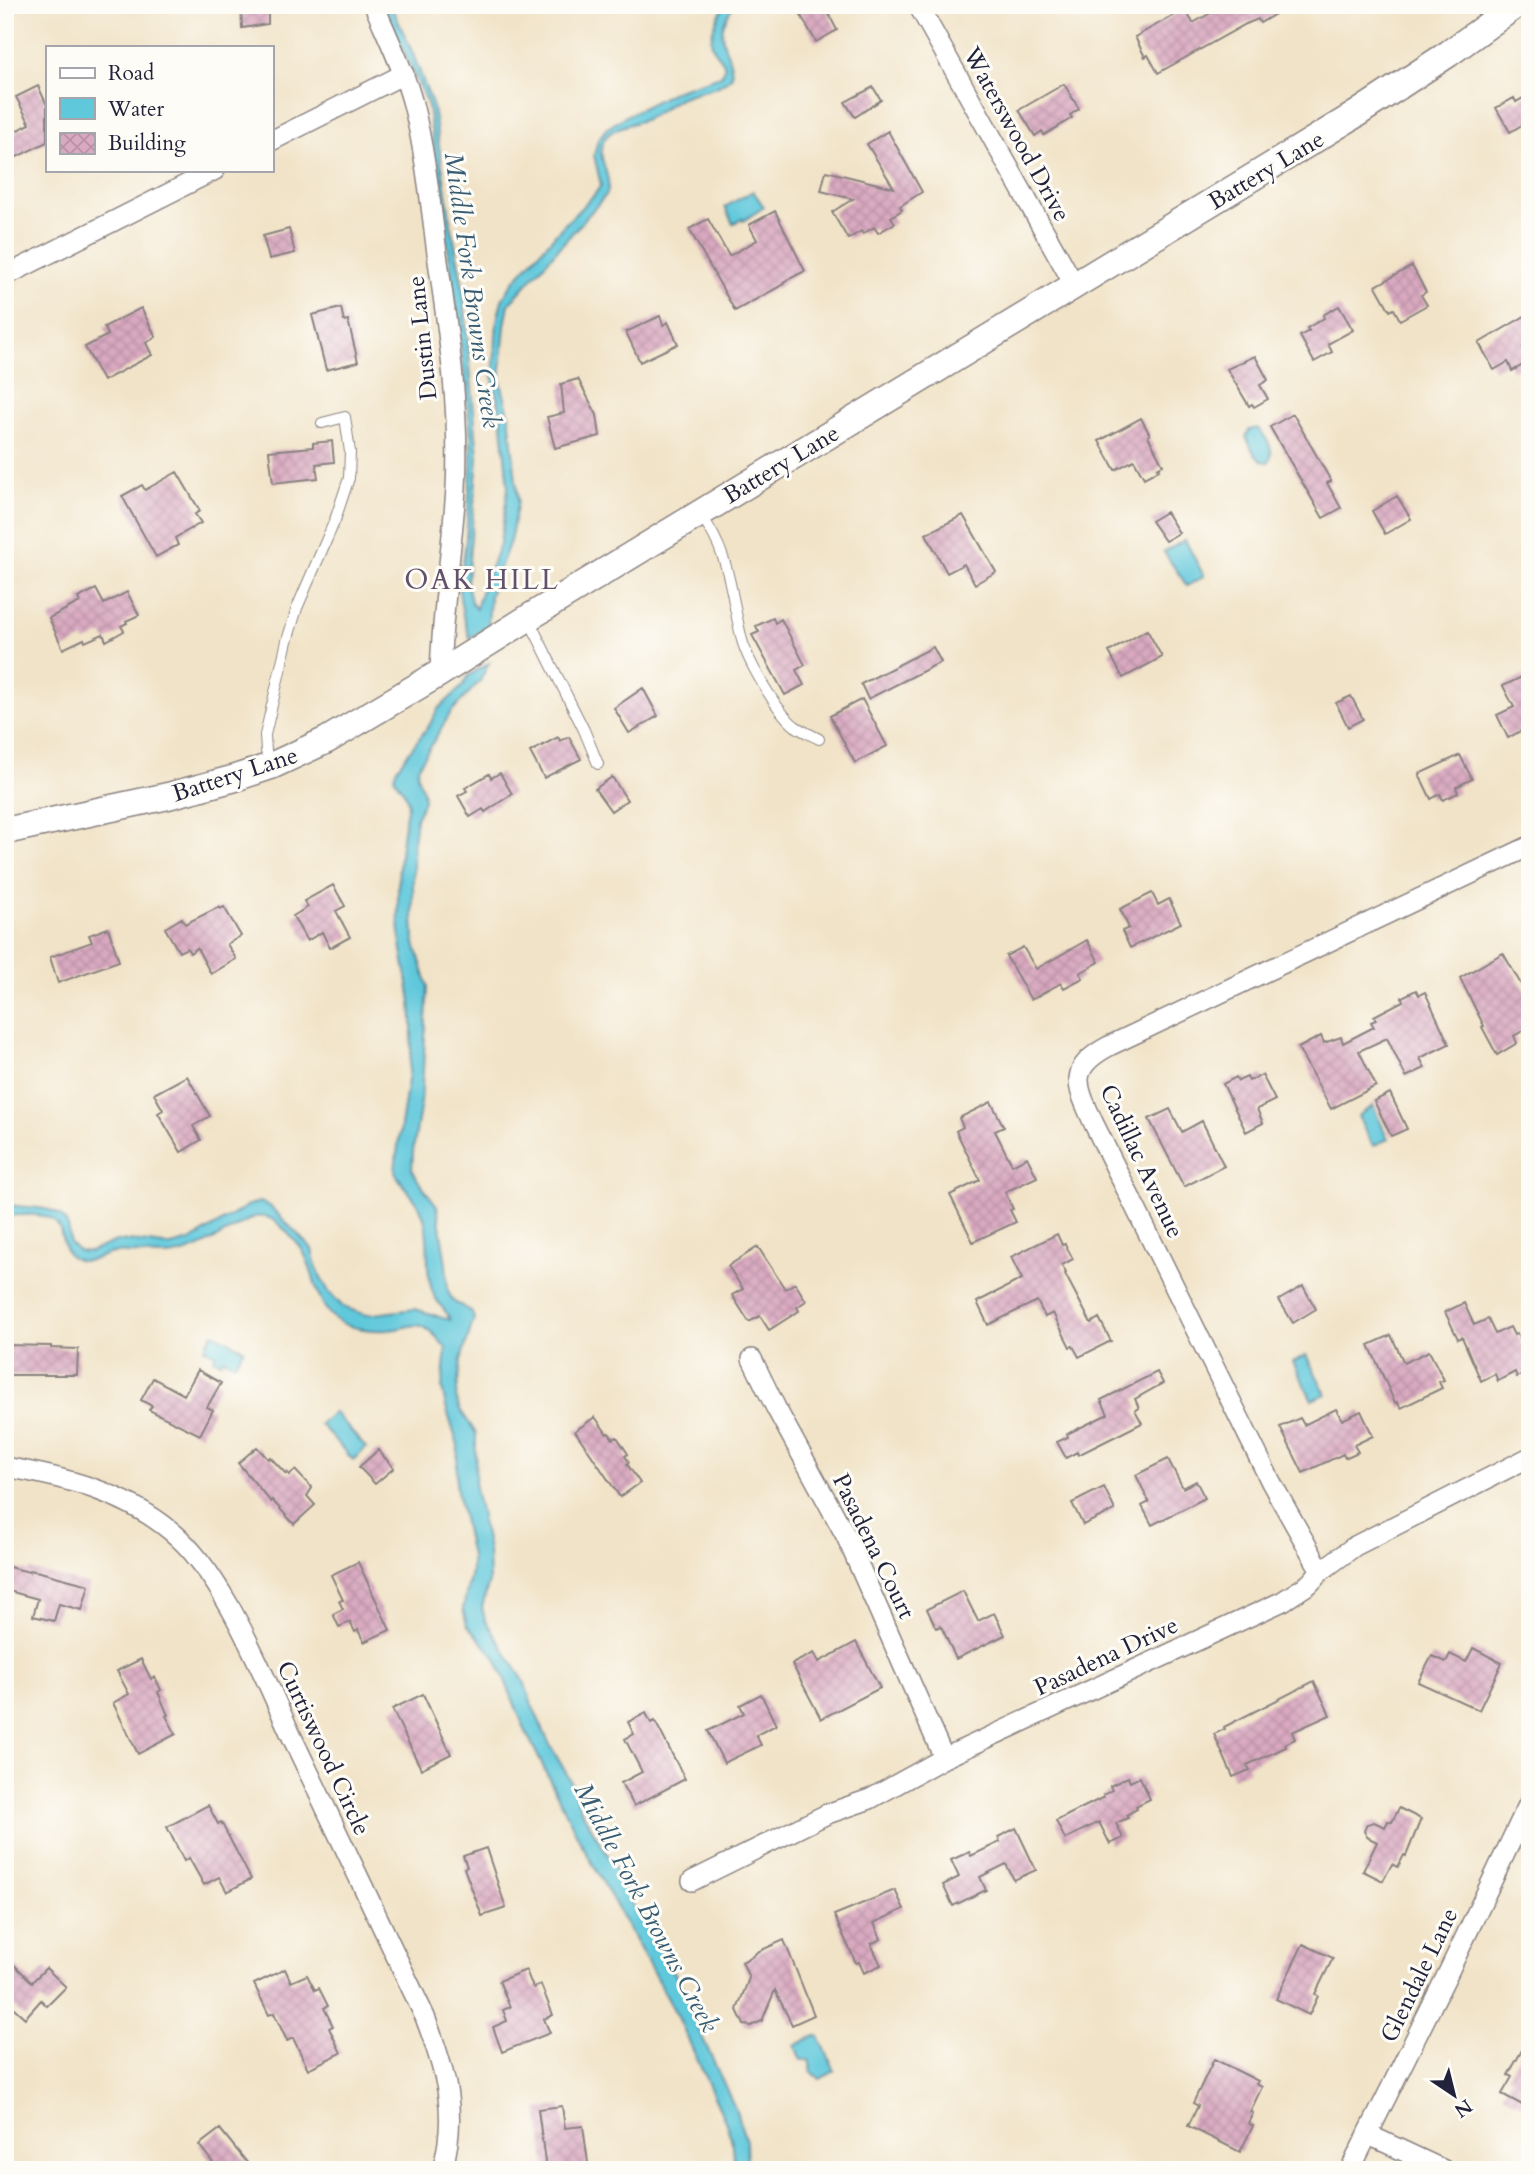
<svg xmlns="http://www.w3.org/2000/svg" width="1535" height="2175" font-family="Cardo,serif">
  <defs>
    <pattern id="building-cross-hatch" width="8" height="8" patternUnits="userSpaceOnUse" patternTransform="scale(1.75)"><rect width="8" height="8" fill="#d9a9c0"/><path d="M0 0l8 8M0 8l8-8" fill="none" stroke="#ba91a6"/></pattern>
  </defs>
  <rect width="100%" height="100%" fill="#fdfcf7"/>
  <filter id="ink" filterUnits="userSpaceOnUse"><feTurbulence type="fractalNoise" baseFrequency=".0143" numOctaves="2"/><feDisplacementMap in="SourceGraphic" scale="14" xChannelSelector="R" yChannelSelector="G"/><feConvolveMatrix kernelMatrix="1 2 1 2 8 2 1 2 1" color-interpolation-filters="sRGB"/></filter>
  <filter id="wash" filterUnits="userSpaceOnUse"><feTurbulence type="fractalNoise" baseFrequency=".00686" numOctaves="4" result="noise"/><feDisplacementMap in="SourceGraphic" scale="28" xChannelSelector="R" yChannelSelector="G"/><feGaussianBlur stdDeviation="1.57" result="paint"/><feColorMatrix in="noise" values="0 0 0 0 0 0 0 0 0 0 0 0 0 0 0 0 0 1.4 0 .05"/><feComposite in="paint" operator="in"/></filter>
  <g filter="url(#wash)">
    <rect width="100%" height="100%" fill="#f1e3c7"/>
    <path fill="#5fc8db" stroke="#40758b" stroke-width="2" d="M384,5H391L413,54L433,107L451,224L463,287L478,457L467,582L471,602L476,609L481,592L500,544L508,488L501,414L493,380L497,321L502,300L513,282L562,227L595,194L601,185L594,155L598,140L606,129L626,116L677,90L721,76C731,60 716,58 712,45C709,33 719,14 725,5H733C730,12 725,19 723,26C719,44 733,58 732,76C714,94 699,88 678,99C667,105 657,114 646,119C634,124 615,126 606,137C592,156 614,174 607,194L509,304L505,326L500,379L509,414L518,501L510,541L490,595L488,626L470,638L463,616L459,591L466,539L471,467V437L457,311L428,106Z
      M753,191L764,207L743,221L742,219L733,224L725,207Z
      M1257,428C1266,436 1276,451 1269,462C1256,463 1251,447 1246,437L1249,430Z
      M1185,540L1204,576L1187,586L1164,552Z
      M489,663L480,681L451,712L418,767L417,776L423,791L424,800L416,818L413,843V915L414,940L428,987L421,1102L413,1151L412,1169L419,1182L437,1206L446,1264L448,1292L454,1302L471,1311L474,1318L461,1360L456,1397L459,1408L476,1433L475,1488L488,1550L489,1582L482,1607L485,1620L524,1681L532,1705L550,1745L569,1778L583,1814L611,1860L635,1909L667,1959L694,2009L698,2028L735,2108L746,2141L747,2170H729L734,2159L733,2145L726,2123L678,2017L580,1841L526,1732L496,1658L467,1625L463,1609L471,1572V1556L456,1486L458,1446L446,1407L442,1388L446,1348C439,1340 432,1330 422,1326C412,1323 405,1328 396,1329C376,1332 342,1330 329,1313C315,1296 314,1272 304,1253C300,1244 290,1236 283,1228C274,1219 267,1215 254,1217C227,1230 198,1254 167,1256C149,1257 131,1250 113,1253C101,1255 90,1264 77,1260C58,1254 67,1230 53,1220C41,1212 19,1215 5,1216V1204C22,1210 60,1201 68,1227C70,1232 69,1239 70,1244L79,1251L90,1252L116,1241H132L171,1246L190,1241L249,1205L260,1202L270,1206L312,1249L316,1268L329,1292L343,1307L366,1315L415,1309L450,1320C447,1310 437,1304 433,1293C424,1270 431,1242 424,1218C419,1200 403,1188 395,1172C399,1124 412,1077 412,1028C413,997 405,973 401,943C395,896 398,850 408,804C407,791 399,788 394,777L397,768L430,724L438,709L463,686L468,676Z
      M1373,1106L1388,1139L1373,1146L1358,1116Z
      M213,1333L244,1349L235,1364L223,1358L221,1362L214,1359L216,1354L204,1348Z
      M1306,1355L1326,1394L1312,1400L1293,1362Z
      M334,1412L366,1448L353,1460L320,1424Z
      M815,2035L819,2036L835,2071L820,2079L812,2072L809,2060H801L795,2046Z"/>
    <g id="blocks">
      <path fill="url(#building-cross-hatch)" d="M241,5H268V24L242,28Z
        M795,5H824L837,30L816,42Z
        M1225,5H1290L1260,23L1258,19L1246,24L1158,73L1148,55L1145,57L1135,37L1185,9L1193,23Z
        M1064,84L1079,109L1070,115L1072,118L1059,126L1044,135L1042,131L1035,136L1019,110Z
        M38,86L47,105V142L13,159L11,155L5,158V136L30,124L16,97Z
        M873,87L881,100L855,117L845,102Z
        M1530,94V120L1510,132L1496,108L1514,98L1516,102Z
        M888,131L922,192L900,206L902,210L891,217L895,223L878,233L874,227L863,234L861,231L848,239L832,212L853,199L821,191L826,171L894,188L867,144Z
        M775,211L805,271L783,282L784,284L735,311L689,229L708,219L729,256L757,240L749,225Z
        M289,229L295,253L269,259L263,236Z
        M1412,266L1426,292L1421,295L1427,305L1400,320L1394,309L1390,311L1376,286Z
        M1339,306L1353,330L1328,344L1332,352L1314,362L1300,336L1309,331L1307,328L1324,318L1323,315Z
        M141,308L156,337L146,343L152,355L103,381L85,347L108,335L104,327Z
        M341,308L344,321L348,320L358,362L326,370L312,315Z
        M1530,313V343L1523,347L1530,361L1512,371L1508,362L1494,370L1479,343Z
        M660,316L663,325L668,322L678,344L640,362L626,332Z
        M1255,356L1268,380L1260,385L1268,399L1254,407L1252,404L1249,406L1227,369Z
        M578,379L597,415L600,436L555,448L547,417L564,413L561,384Z
        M1293,414L1331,481L1327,483L1341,508L1323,518L1270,427Z
        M1141,418L1150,435L1148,436L1163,465L1157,468L1159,470L1144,478L1134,460L1115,470L1099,441Z
        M332,441L334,462L316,464L318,478L273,483L269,451L313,447V443Z
        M177,472L200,511L195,514L201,523L175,538L178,545L156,557L122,496L142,485L145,490Z
        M1397,496L1411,519L1385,534L1372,511Z
        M1166,512L1179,533L1165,541L1151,521Z
        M963,515L996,572L975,584L964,564L947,573L926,534Z
        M96,589L104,604L127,592L139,615L126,621L127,623L121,626L124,631L106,641L103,634L85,642L84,639L63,649L49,618L80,602L78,598Z
        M773,618L775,623L781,619L805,665L796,670L804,685L785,695L752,635L759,632L756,626Z
        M1147,630L1162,657L1123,678L1109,652Z
        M933,647L941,662L868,699L861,684Z
        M1530,673V741L1524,729L1508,738L1497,715L1514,707L1503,686Z
        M643,688L658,716L629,733L614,708Z
        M1351,696L1363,719L1348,727L1336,703Z
        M862,699L887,746L855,763L830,716Z
        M558,737L560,741L569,737L581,759L544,778L530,752Z
        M1460,755L1472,779L1456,787L1458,793L1443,800L1440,794L1431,799L1419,774Z
        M500,773L512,794L485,812L483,809L470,817L458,796L467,791L465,788L489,774L491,778Z
        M612,777L627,800L611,811L595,789Z
        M333,885L345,906L336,911L350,937L330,948L322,932L307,941L293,916L308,907L304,901Z
        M1152,893L1158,905L1169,899L1181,923L1130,948L1122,931L1129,928L1120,909Z
        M219,907L220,909L224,907L241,936L227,944L236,959L211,974L197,948L190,953L187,948L179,952L165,928L182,918L185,924Z
        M108,928L119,961L58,983L50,957L92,942L89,935Z
        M1087,940L1099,962L1080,973L1083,978L1064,988L1061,983L1031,1000L1006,956L1023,947L1036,969Z
        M1503,953L1530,1000V1027L1514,1036L1517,1043L1497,1055L1482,1027L1484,1026L1460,978Z
        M1416,990L1419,995L1425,992L1449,1044L1420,1058L1425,1068L1406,1077L1387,1038L1359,1051L1376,1086L1331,1109L1298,1048L1321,1036L1324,1043L1341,1037L1343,1043L1374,1027L1371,1022L1376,1020L1374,1016L1403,1001L1402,997Z
        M1262,1075L1275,1100L1257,1109L1263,1123L1246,1132L1223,1084L1236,1077L1238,1081L1247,1077L1249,1081Z
        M187,1076L210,1116L193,1126L201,1140L181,1152L158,1113L163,1110L154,1094Z
        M1390,1093L1407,1129L1391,1136L1374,1101Z
        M991,1102L1004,1127L995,1131L1012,1165L1027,1157L1037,1177L1005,1192L1013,1209L1010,1210L1016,1222L973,1242L950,1195L980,1180L956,1131L963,1127L959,1118Z
        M1170,1109L1182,1132L1202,1121L1224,1166L1184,1187L1149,1119Z
        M1057,1234L1062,1245L1065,1244L1073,1259L1062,1265L1066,1273L1065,1274L1091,1323L1099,1318L1111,1341L1079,1357L1073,1346L1070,1347L1053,1313L1045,1317L1037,1301L988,1325L977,1302L1022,1279L1011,1257Z
        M758,1247L785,1289L795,1283L806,1301L797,1307L799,1311L769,1330L760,1316L749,1322L732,1295L743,1289L728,1266Z
        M1303,1286L1316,1309L1293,1323L1279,1300Z
        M1464,1303L1474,1325L1488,1319L1495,1334L1510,1327L1514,1335L1517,1334L1530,1360V1371L1517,1377L1515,1372L1498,1381L1495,1374L1481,1381L1462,1337L1458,1339L1445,1312Z
        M1391,1335L1404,1363L1429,1351L1444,1380L1439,1382L1442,1388L1401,1408L1397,1402L1395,1403L1369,1345Z
        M5,1345L51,1346V1348L78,1349L77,1375H5Z
        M198,1370L221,1383L207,1407L213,1410L200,1435L149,1410L152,1406L141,1400L153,1378L184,1395Z
        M1157,1372L1163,1383L1135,1399L1139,1408L1135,1410L1142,1423L1078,1455L1077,1452L1066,1458L1057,1442L1068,1437L1067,1434L1108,1414L1101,1400Z
        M1336,1409L1342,1420L1361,1411L1373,1436L1354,1445L1358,1452L1345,1458L1343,1454L1303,1473L1280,1427L1300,1418L1304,1425Z
        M595,1417L607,1434L609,1433L613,1439L617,1437L628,1454L625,1456L629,1462L627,1464L640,1483L620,1497L575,1431Z
        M257,1447L268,1459L270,1457L286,1474L287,1472L289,1475L295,1470L312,1488L307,1496L315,1505L294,1524L272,1500L271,1502L238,1463Z
        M378,1450L394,1468L375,1484L359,1467Z
        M1168,1459L1183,1488L1196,1481L1205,1498L1152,1525L1142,1506L1149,1502L1136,1475Z
        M1104,1487L1115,1510L1083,1525L1072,1503Z
        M358,1562L390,1630L364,1642L358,1630L355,1632L350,1622L339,1627L333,1614L343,1609L339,1601L343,1600L331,1575Z
        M5,1566L29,1572V1570L40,1572L89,1585L82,1610L59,1604L54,1621L33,1616L38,1599L5,1590Z
        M963,1591L978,1621L994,1613L1005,1635L956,1659L941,1626L936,1628L927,1609Z
        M856,1642L880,1688L821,1719L792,1664L814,1653L819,1662Z
        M1473,1648L1502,1663L1479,1710L1418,1682L1432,1656L1446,1662L1450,1654L1466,1662Z
        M141,1659L151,1679L155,1677L161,1690L158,1692L168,1715L166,1716L176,1734L138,1754L113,1703L129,1694L117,1671Z
        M1314,1681L1330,1715L1292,1732L1295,1739L1285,1744L1286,1747L1247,1765L1250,1770L1233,1777L1214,1734L1225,1729L1224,1727Z
        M423,1694L451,1754L421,1769L392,1709Z
        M761,1694L776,1725L756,1735L761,1745L724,1763L708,1731L744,1713L740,1705Z
        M646,1713L651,1723L655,1721L685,1779L634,1806L621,1783L642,1772L625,1739L634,1734L628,1722Z
        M1128,1777L1130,1782L1140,1777L1150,1799L1136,1806L1137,1809L1126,1815L1128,1818L1116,1823L1123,1838L1110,1844L1099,1822L1065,1839L1056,1821L1104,1797L1103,1795L1112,1790L1110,1786Z
        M208,1805L218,1824L221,1822L251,1879L227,1892L219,1877L204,1885L189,1858L184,1861L167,1827Z
        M1399,1808L1421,1819L1406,1856L1404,1855L1398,1867L1392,1864L1383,1881L1363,1871L1377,1842L1367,1837L1364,1831L1367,1824L1374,1822L1385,1827L1388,1821L1392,1822Z
        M1016,1828L1036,1870L1014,1880L1006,1864L980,1877L986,1890L953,1906L943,1885L959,1877L951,1860L969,1852L971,1856L1000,1842L998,1837Z
        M486,1848L506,1908L482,1916L464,1868L467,1867L463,1856Z
        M895,1890L904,1909L874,1923L881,1939L871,1944L881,1965L864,1973L859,1962L856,1963L834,1915Z
        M784,1940L814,2015L792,2025L775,1990L762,2021L751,2026L744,2025L737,2010L749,1978L742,1962L753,1956L757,1952Z
        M1303,1944L1333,1958L1315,1994L1318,1996L1309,2015L1276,1999Z
        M5,1956L32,1982L46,1968L66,1987L47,2006L41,2000L25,2018L5,2000Z
        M285,1969L291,1982L307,1975L315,1990L319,1988L328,2006L324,2008L333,2026L329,2028L341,2053L308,2069L293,2038L287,2041L274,2013L269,2015L254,1984Z
        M526,1970L533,1988L541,1985L553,2015L544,2019L550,2033L502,2052L493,2027L507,2021L503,2010L510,2007L499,1981Z
        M1530,2036V2097L1524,2106L1502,2094L1512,2077L1508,2075Z
        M1214,2059L1258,2081L1256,2084L1262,2087L1250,2112L1253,2113L1248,2123L1253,2126L1240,2152L1188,2126L1198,2106L1193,2103Z
        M562,2106L565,2128L583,2126L589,2170H546L538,2109Z
        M220,2129L253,2170H219L199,2145Z"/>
    </g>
  </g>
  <g filter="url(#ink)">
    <use href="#blocks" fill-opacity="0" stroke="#8a8281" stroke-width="2"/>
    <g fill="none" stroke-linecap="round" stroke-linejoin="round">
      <g stroke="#8a8281" stroke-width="12">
        <path id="lane" d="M700,514C731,555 730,593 742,640C748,662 777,712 795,726C802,731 812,735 819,739
          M528,618L584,730L598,764
          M270,766L266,751L265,735L287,641L297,608L335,520L349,478L350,452L345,417L322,423"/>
      </g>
      <g stroke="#8a8281" stroke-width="22">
        <path id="street" d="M374,5C388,38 404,70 413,104C426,155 431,209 438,261C449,336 460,412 456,488C452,550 442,611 440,673
          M918,5L1075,286
          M271,141L404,74
          M5,276L215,170
          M752,1359L776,1408L846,1536L944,1758
          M5,1467C64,1477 124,1492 171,1531C224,1574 262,1673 291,1735C336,1829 380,1923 425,2017C445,2070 459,2113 442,2170
          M1321,1571L1271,1482L1094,1124C1077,1086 1066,1069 1109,1046L1530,846
          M692,1881L827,1814L870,1799L944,1758L1283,1601L1309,1584L1321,1571L1355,1546L1530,1457
          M1369,2135L1444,2170
          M1350,2170L1448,1973L1530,1801"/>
      </g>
      <g stroke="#8a8281" stroke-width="29">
        <path id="secondary" d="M5,831L168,796L232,779L271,766L327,740L440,673L528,618L1358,113L1448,54L1516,5"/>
      </g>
      <use href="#lane" stroke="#fff" stroke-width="10"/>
      <use href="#street" stroke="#fff" stroke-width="19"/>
      <use href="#secondary" stroke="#fff" stroke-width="26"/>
    </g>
  </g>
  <g text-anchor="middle" stroke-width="6" stroke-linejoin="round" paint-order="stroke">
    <g font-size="24" fill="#22223b" stroke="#fdfcf7">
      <text transform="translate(1017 134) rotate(61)" y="8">Waterswood Drive</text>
      <text transform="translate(1266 170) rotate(-31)" y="8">Battery Lane</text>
      <text transform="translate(422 338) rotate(-96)" y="8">Dustin Lane</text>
      <text transform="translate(781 464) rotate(-31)" y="8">Battery Lane</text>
      <text transform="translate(235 774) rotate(-18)" y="8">Battery Lane</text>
      <text transform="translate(1142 1161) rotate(65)" y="8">Cadillac Avenue</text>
      <text transform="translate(874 1546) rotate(64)" y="8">Pasadena Court</text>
      <text transform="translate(1106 1656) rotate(-25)" y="8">Pasadena Drive</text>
      <text transform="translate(324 1748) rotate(65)" y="8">Curtiswood Circle</text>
      <text transform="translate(1419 1975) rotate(-64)" y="8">Glendale Lane</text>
    </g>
    <g font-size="26" font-style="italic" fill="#375c73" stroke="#fdfcf7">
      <text transform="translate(473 290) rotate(82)" y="9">Middle Fork Browns Creek</text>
      <text transform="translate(647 1907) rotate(62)" y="9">Middle Fork Browns Creek</text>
    </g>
    <g font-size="28" letter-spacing="2" fill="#62516a" stroke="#fdfcf7">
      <text x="482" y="589">OAK HILL</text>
    </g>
  </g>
  <rect width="1535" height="2175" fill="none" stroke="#fdfcf7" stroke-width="28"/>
  <rect x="46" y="46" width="228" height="126" fill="#fdfcf7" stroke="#a5a5ac" stroke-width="2"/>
  <rect x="60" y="68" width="35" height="10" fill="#ffffff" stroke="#a5a5ac" stroke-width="2"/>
  <text x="108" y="80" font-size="21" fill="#22223b">Road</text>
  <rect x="60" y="98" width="35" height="21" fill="#5fc8db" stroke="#a5a5ac" stroke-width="2"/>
  <text x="108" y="116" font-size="21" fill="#22223b">Water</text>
  <rect x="60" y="133" width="35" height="21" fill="url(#building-cross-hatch)" stroke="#a5a5ac" stroke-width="2"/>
  <text x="108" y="150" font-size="21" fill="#22223b">Building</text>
  <g transform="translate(1454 2095) rotate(145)" stroke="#fdfcf7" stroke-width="5" paint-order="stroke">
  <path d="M0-5L12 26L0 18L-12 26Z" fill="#22223b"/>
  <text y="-10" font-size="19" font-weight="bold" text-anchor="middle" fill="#22223b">N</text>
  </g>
</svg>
